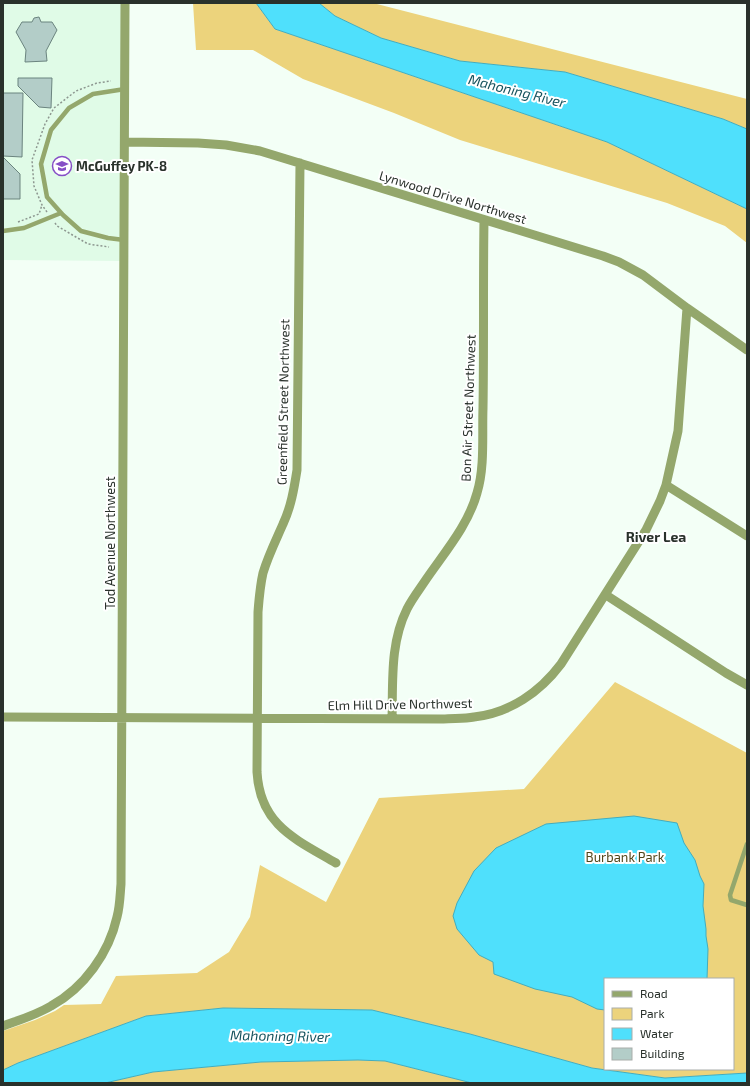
<svg xmlns="http://www.w3.org/2000/svg" width="750" height="1086" font-family="'Exo 2',sans-serif">
  <rect width="100%" height="100%" fill="#f3fff6"/>
  <path fill="#e0fbe7" d="M3,3H121L120,261L3,260Z"/>
  <path fill="#ecd37c" fill-rule="evenodd" d="M193,3H256L275,29L607,142L747,209V243L725,226L667,203L460,140L394,113L303,79L253,50H196Z
    M319,3H373L747,99V129L723,119L565,72L460,61L381,38L335,16Z
    M615,682L747,753V1073L665,1078L592,1068L470,1034L372,1010L223,1008L146,1016L18,1063L3,1070V1031L35,1020L55,1011L64,1005L101,1004L116,976L197,973L229,952L250,917L260,865L326,902L379,798L524,789ZM605,979H733V1069H605Z
    M358,1060L385,1061L472,1083H105L153,1072L261,1062Z"/>
  <path fill="#4fe0fc" stroke="#44acbd" d="M256,3H319L335,16L381,38L460,61L565,72L723,119L747,129V209L607,142L275,29Z
    M634,816L677,823L684,843L695,860L700,876L704,884L703,906L706,929V936L708,949L707,979H605V1010L597,1009L572,997L535,989L494,974L493,962L479,955L457,929L453,916L457,903L474,871L496,848L546,824Z
    M223,1008L372,1010L470,1034L592,1068L665,1078L747,1073V1083H472L385,1061L358,1060L261,1062L153,1072L105,1083H3V1070L18,1063L146,1016Z"/>
  <path fill="#b3cdc8" stroke="#6b847f" d="M39,17L41,22H52L57,30L46,51L47,61L25,62L26,50L16,32L22,22H32L34,18Z
    M18,78H52L51,108L39,107L18,86Z
    M3,93H23L22,157L3,156Z
    M3,157L20,174V199H3Z"/>
  <g fill="none" stroke-linecap="round" stroke-linejoin="round">
    <path stroke="#8d9790" stroke-width="1.5" stroke-dasharray="2 2" stroke-linecap="butt" d="M47,212L42,205L34,186L32,160L45,124L54,108L76,91L97,83L111,81
      M18,222L39,214L42,205
      M55,223L57,226L88,244L109,247"/>
    <path stroke="#94a76c" stroke-width="4.5" d="M3,231L24,228L61,213
      M124,240L108,238L81,231L63,215L47,197L41,164L51,130L69,108L93,94L125,89
      M747,844L730,895L731,900L747,905"/>
    <path stroke="#94a76c" stroke-width="9" d="M125,142L198,143L226,145L260,151L603,256L619,262L643,275L687,308L747,350
      M300,163L297,470C294,489 291,507 283,524C276,540 268,556 263,573C260,586 259,599 258,612L257,772C260,825 295,839 336,863
      M666,485L747,536
      M606,595L726,673L747,685
      M3,717L443,719C453,718 464,719 474,717C510,713 540,692 561,664L646,530L660,501L666,485L678,431L687,308
      M392,719C393,681 390,643 407,609C412,599 419,590 425,581C444,553 468,526 477,493C485,467 482,435 483,408C484,345 483,283 484,220
      M3,1026C19,1020 36,1015 51,1006C84,988 109,953 117,917C120,906 120,895 121,884L125,3"/>
  </g>
  <defs>
    <g id="school-ring" transform="scale(1)"><circle r="9.5" fill="#fff" stroke="#864fc6" stroke-width="1.5"/><path d="M0-5L7-2L0 1L-7-2ZM-4 1L0 2.5L4 1V4Q0 6-4 4Z" fill="#864fc6"/></g>
  </defs>
  <g fill-rule="evenodd">
    <use href="#school-ring" x="62" y="166"/>
  </g>
  <g text-anchor="middle" stroke-width="4" stroke-linejoin="round" paint-order="stroke">
    <g font-size="13" font-weight="bold" fill="#29312b" stroke="#fff" text-anchor="start">
      <text x="76" y="171">McGuffey PK-8</text>
    </g>
    <g font-size="13" fill="#29312b" stroke="#fff">
      <text transform="translate(453 197) rotate(17)" y="5">Lynwood Drive Northwest</text>
      <text transform="translate(283 402) rotate(-89)" y="5">Greenfield Street Northwest</text>
      <text transform="translate(468 408) rotate(-88)" y="5">Bon Air Street Northwest</text>
      <text transform="translate(110 543) rotate(-90)" y="5">Tod Avenue Northwest</text>
      <text transform="translate(400 704) rotate(-1)" y="5">Elm Hill Drive Northwest</text>
    </g>
    <g font-size="13" fill="#51451a" stroke="#fff">
      <text x="625" y="862">Burbank Park</text>
    </g>
    <g font-size="14" font-style="italic" fill="#16535e" stroke="#fff">
      <text transform="translate(517 91) rotate(14)" y="5">Mahoning River</text>
      <text transform="translate(280 1036) rotate(1)" y="5">Mahoning River</text>
    </g>
    <g font-size="14" font-weight="bold" fill="#29312b" stroke="#fff">
      <text x="656" y="542">River Lea</text>
    </g>
  </g>
  <rect width="750" height="1086" fill="none" stroke="#29312b" stroke-width="8"/>
  <rect x="604" y="978" width="130" height="92" fill="#ffffff" stroke="#a9adaa"/>
  <rect x="612" y="991" width="20" height="6" fill="#94a76c" stroke="#a9adaa"/>
  <text x="640" y="998" font-size="12" fill="#29312b">Road</text>
  <rect x="612" y="1008" width="20" height="12" fill="#ecd37c" stroke="#a9adaa"/>
  <text x="640" y="1018" font-size="12" fill="#29312b">Park</text>
  <rect x="612" y="1028" width="20" height="12" fill="#4fe0fc" stroke="#a9adaa"/>
  <text x="640" y="1038" font-size="12" fill="#29312b">Water</text>
  <rect x="612" y="1048" width="20" height="12" fill="#b3cdc8" stroke="#a9adaa"/>
  <text x="640" y="1058" font-size="12" fill="#29312b">Building</text>
</svg>
